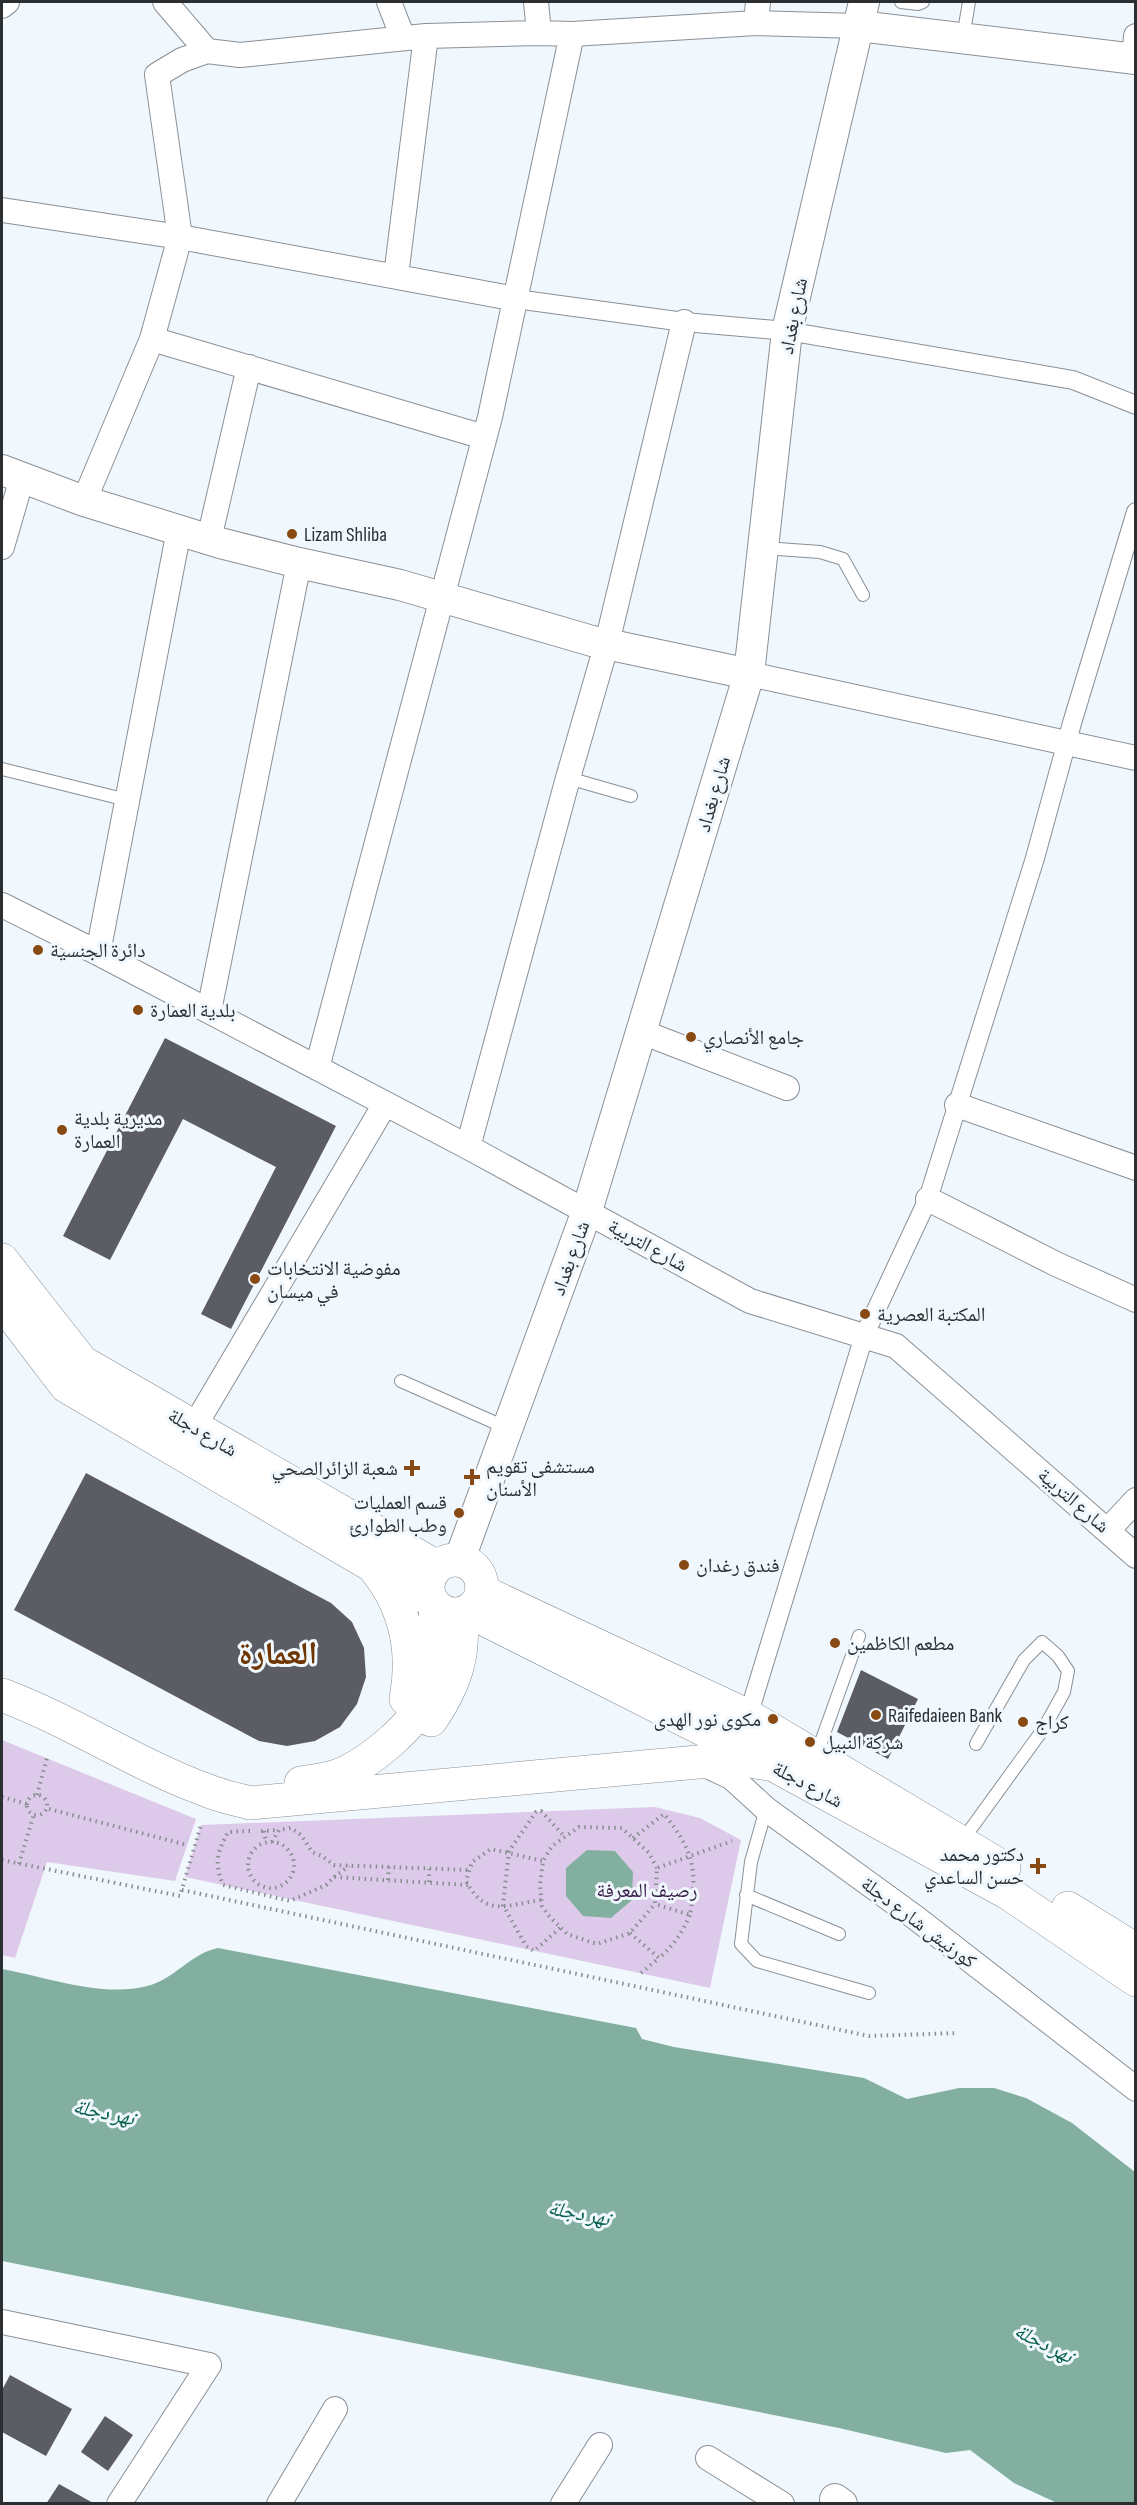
<svg xmlns="http://www.w3.org/2000/svg" width="1137" height="2505" font-family="'Sofia Sans Condensed','Noto Naskh Arabic',sans-serif">
  <rect width="100%" height="100%" fill="#f0f8fd"/>
  <path fill="#ddcaea" d="M2,1740L196,1819L175,1881L47,1862L15,1958L2,1955Z
    M655,1807L700,1818L741,1840L710,1988L185,1877L201,1825Z"/>
  <path fill="#83afa0" d="M587,1850L615,1851L633,1872L632,1900L611,1918L583,1916L566,1896V1868Z
    M218,1948L636,2028L642,2039L674,2047L864,2078L907,2099L959,2088H994L1026,2098L1072,2123L1135,2172V2503H1057L1014,2483L970,2450L946,2453L839,2428L2,2261V1969C47,1977 105,1999 151,1985C176,1977 192,1953 218,1948Z"/>
  <path fill="#5c5d64" d="M165,1038L336,1126L231,1329L201,1314L276,1167L183,1119L110,1260L63,1236Z
    M86,1473L331,1603L352,1622L364,1648L366,1677L357,1704L340,1727L315,1741L287,1746L259,1741L14,1610Z
    M861,1670L918,1699L888,1759L837,1732Z
    M10,2375L72,2409L46,2456L2,2432V2390Z
    M105,2416L133,2435L108,2471L81,2452Z
    M59,2484L95,2504H46Z"/>
  <g fill="none" stroke-linecap="round" stroke-linejoin="round">
    <g stroke="#8a9096" stroke-width="14">
      <path id="service" d="M901,2L918,4L923,2
        M963,37L969,2
        M764,548L820,552L843,559L863,595
        M2,769L127,800
        M568,778L631,796
        M401,1381L507,1428
        M816,1756L859,1636
        M766,1809L751,1862L741,1944L757,1961L869,1993
        M962,1841L1044,1728L1064,1692L1068,1671L1058,1656L1042,1642L1024,1660L976,1744
        M746,1895L839,1934"/>
    </g>
    <g stroke="#8a9096" stroke-width="20">
      <path id="pedestrian" d="M516,299L684,322L787,331L1073,380L1136,405
        M748,1716L864,1336L928,1199L1035,858L1072,723L1136,512"/>
    </g>
    <g stroke="#8a9096" stroke-width="26">
      <path id="minor" d="M165,2L207,51
        M389,2L403,38
        M536,2L539,33
        M2,6L7,2
        M756,23L758,2
        M1134,59L1136,36
        M2,210L180,237L516,299
        M396,276L426,36
        M152,339L484,437
        M84,501L152,339L180,237L157,75L182,60L207,51L240,55L426,36L539,33L572,34L756,23L859,26
        M209,539L249,367
        M2,547L22,478
        M749,674L1136,758
        M2,905L98,953L468,1147L750,1301L896,1346L1136,1556
        M98,953L179,530
        M209,1011L299,563
        M642,1032L787,1088
        M317,1068L490,417L572,34
        M957,1105L1136,1168
        M468,1147L568,778L607,643L684,322
        M928,1199L1056,1264L1136,1300
        M194,1427L385,1104
        M1108,1530L1136,1500
        M703,1764L731,1777L766,1809L916,1918L1136,2089
        M2,2322L209,2365L119,2504
        M708,2458L782,2504
        M279,2504L335,2409
        M563,2504L600,2445"/>
    </g>
    <g stroke="#8a9096" stroke-width="32">
      <path id="tertiary" d="M859,26L1136,59
        M2,470L84,501L220,543L299,563L400,585L592,641L749,674
        M459,1561L587,1211L749,674L787,331L864,2
        M835,2499L842,2504"/>
    </g>
    <g stroke="#8a9096" stroke-width="34">
      <path id="secondary" d="M2,1260L82,1362L437,1567
        M2,1302L66,1386L431,1600
        M428 1587a27 27 0 1 1 54 0a27 27 0 1 1-54 0Z
        M376,1570C406,1608 415,1651 406,1699
        M481,1591L748,1716L1004,1868
        M468,1611L774,1765L1008,1893L1136,1980
        M2,1695C72,1721 135,1764 206,1790C220,1796 235,1799 250,1803L698,1762L749,1761L774,1765
        M431,1720C454,1687 466,1654 460,1614
        M301,1783C313,1781 325,1780 337,1776C367,1765 417,1725 427,1694C436,1667 434,1634 436,1606
        M1068,1908L1136,1950"/>
    </g>
    <path stroke="#878d90" stroke-width="4" stroke-dasharray="1.5 4.5" stroke-linecap="butt" d="M37,1795L47,1758
      M27 1805a10 10 0 1 1 20 0a10 10 0 1 1-20 0Z
      M2,1797L27,1804
      M49,1809L187,1845
      M250,1831L228,1832C217,1853 214,1862 223,1885L290,1901L326,1885L334,1877L468,1885
      M261,1831L279,1830
      M264,1831L266,1843
      M633,1838L664,1814C693,1850 698,1869 690,1915L655,1904
      M272,1842L279,1830L291,1828L301,1835L312,1852L322,1856L334,1865L469,1870
      M248 1865a23 23 0 1 1 46 0a23 23 0 1 1-46 0Z
      M2,1860L180,1896L201,1825
      M19,1864L34,1814
      M657,1868L649,1853L622,1828L579,1827L552,1846L543,1861L540,1885L542,1906L548,1915L567,1934L597,1944L630,1933L655,1904L657,1868L732,1841
      M334,1877L349,1866
      M388,1880L389,1867
      M429,1882V1869
      M182,1890L869,2036L958,2033
      M541,1900C506,1905 486,1918 466,1881L472,1862L491,1849L543,1861
      M560,1928L534,1951L526,1946L503,1905L509,1851L536,1812L541,1811L564,1836
      M630,1933L659,1958C674,1945 682,1933 690,1915
      M641,1973L659,1958"/>
    <use href="#service" stroke="#fff" stroke-width="12"/>
    <use href="#pedestrian" stroke="#fff" stroke-width="18"/>
    <use href="#minor" stroke="#fff" stroke-width="24"/>
    <use href="#tertiary" stroke="#fff" stroke-width="30"/>
    <use href="#secondary" stroke="#fff" stroke-width="33"/>
  </g>
  <g fill="#894912" stroke="#f0f8fd" stroke-width="2">
    <circle cx="292" cy="534" r="6"/>
    <circle cx="38" cy="950" r="6"/>
    <circle cx="138" cy="1010" r="6"/>
    <circle cx="691" cy="1037" r="6"/>
    <circle cx="62" cy="1130" r="6"/>
    <circle cx="255" cy="1279" r="6"/>
    <circle cx="865" cy="1314" r="6"/>
    <path d="M409 1459h6v6h6v6h-6v6h-6v-6h-6v-6h6z"/>
    <path d="M469 1468h6v6h6v6h-6v6h-6v-6h-6v-6h6z"/>
    <circle cx="459" cy="1513" r="6"/>
    <circle cx="684" cy="1565" r="6"/>
    <circle cx="835" cy="1643" r="6"/>
    <circle cx="876" cy="1715" r="6"/>
    <circle cx="773" cy="1719" r="6"/>
    <circle cx="1023" cy="1722" r="6"/>
    <circle cx="810" cy="1742" r="6"/>
    <path d="M1035 1857h6v6h6v6h-6v6h-6v-6h-6v-6h6z"/>
  </g>
  <g text-anchor="middle" stroke-width="6" stroke-linejoin="round" paint-order="stroke">
    <g font-size="20" fill="#2c2f31" stroke="#f0f8fd">
      <text transform="translate(793 316) rotate(-79)" y="7">شارع بغداد</text>
      <text transform="translate(713 794) rotate(-74)" y="7">شارع بغداد</text>
      <text transform="translate(648 1245) rotate(29)" y="7">شارع التربية</text>
      <text transform="translate(570 1258) rotate(-70)" y="7">شارع بغداد</text>
      <text transform="translate(203 1432) rotate(30)" y="7">شارع دجلة</text>
      <text transform="translate(1074 1500) rotate(41)" y="7">شارع التربية</text>
      <text transform="translate(808 1784) rotate(28)" y="7">شارع دجلة</text>
      <text transform="translate(919 1922) rotate(37)" y="7">كورنيش شارع دجلة</text>
    </g>
    <g font-size="20" fill="#2c2f31" stroke="#f0f8fd" text-anchor="start">
      <text x="304" y="541">Lizam Shliba</text>
      <text x="50" y="957">دائرة الجنسية</text>
      <text x="150" y="1017">بلدية العمارة</text>
      <text x="703" y="1044">جامع الأنصاري</text>
      <text x="74" y="1125">مديرية بلدية<tspan x="74" dy="23">العمارة</tspan></text>
      <text x="267" y="1275">مفوضية الانتخابات<tspan x="267" dy="23">في ميسان</tspan></text>
      <text x="877" y="1321">المكتبة العصرية</text>
      <text x="486" y="1473">مستشفى تقويم<tspan x="486" dy="23">الأسنان</tspan></text>
      <text x="398" y="1475" text-anchor="end">شعبة الزائرالصحي</text>
      <text x="447" y="1509" text-anchor="end">قسم العمليات<tspan x="447" dy="23">وطب الطوارئ</tspan></text>
      <text x="696" y="1572">فندق رغدان</text>
      <text x="847" y="1650">مطعم الكاظمين</text>
      <text x="888" y="1722">Raifedaieen Bank</text>
      <text x="761" y="1726" text-anchor="end">مكوى نور الهدى</text>
      <text x="1035" y="1729">كراج</text>
      <text x="822" y="1749">شركة النبيل</text>
      <text x="1024" y="1861" text-anchor="end">دكتور محمد<tspan x="1024" dy="23">حسن الساعدي</tspan></text>
    </g>
    <g font-size="20" fill="#361b47" stroke="#f0f8fd">
      <text x="647" y="1897">رصيف المعرفة</text>
    </g>
    <g font-size="21" font-style="italic" fill="#0b614e" stroke="#f0f8fd">
      <text transform="translate(104 2112) rotate(12)" y="7">نهر دجلة</text>
      <text transform="translate(579 2213) rotate(11)" y="7">نهر دجلة</text>
      <text transform="translate(1044 2343) rotate(27)" y="7">نهر دجلة</text>
    </g>
    <g font-size="32" font-weight="bold" fill="#6e3500" stroke="#f0f8fd">
      <text x="278" y="1664">العمارة</text>
    </g>
  </g>
  <rect width="1137" height="2505" fill="none" stroke="#2c2f31" stroke-width="6"/>
</svg>
